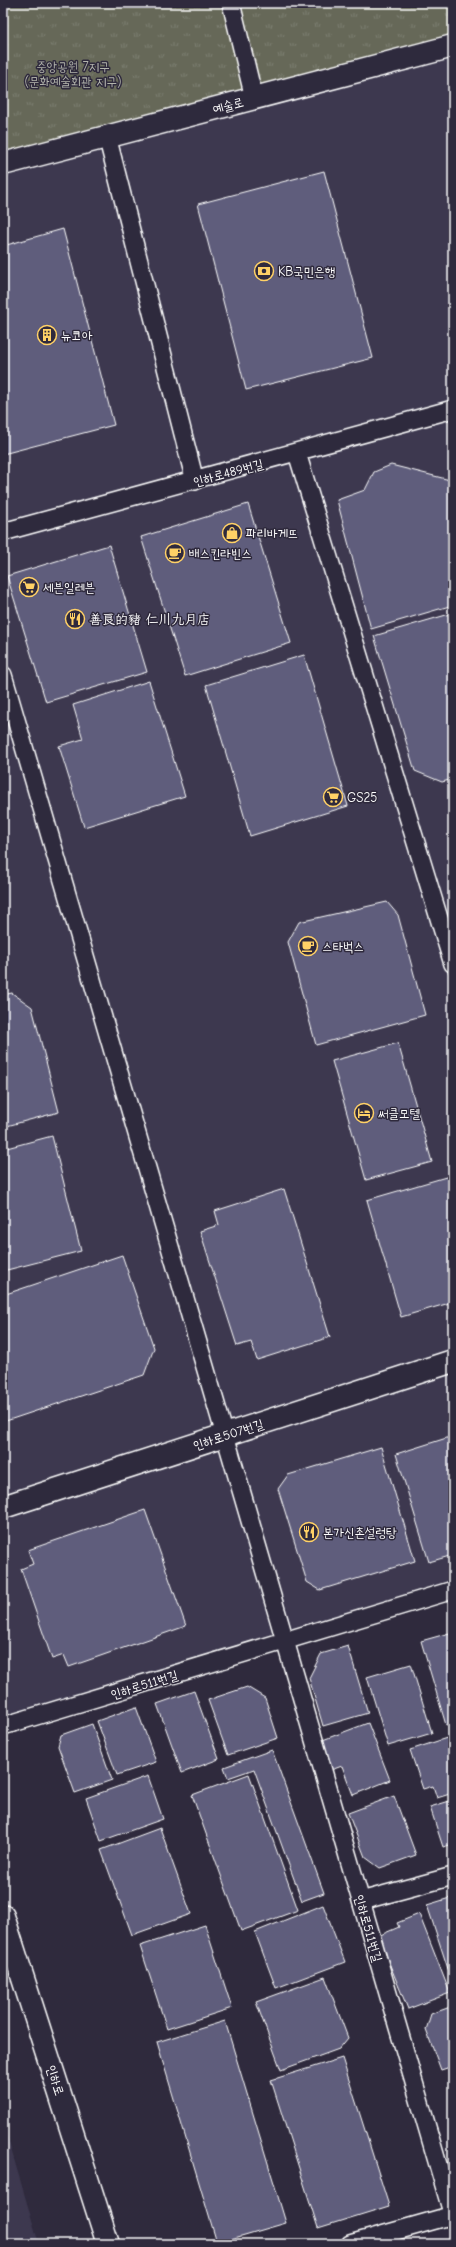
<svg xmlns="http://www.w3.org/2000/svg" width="456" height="2247" font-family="'Comic Neue','LXGW WenKai TC','Poor Story',sans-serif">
  <defs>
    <pattern id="park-tufts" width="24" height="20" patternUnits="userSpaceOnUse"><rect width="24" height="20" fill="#666859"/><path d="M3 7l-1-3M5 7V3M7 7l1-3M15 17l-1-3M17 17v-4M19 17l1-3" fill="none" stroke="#7d7f72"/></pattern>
  </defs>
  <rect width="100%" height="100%" fill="#2f2a3d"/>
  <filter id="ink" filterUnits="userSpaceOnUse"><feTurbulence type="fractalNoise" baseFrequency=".025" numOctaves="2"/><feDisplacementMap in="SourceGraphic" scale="8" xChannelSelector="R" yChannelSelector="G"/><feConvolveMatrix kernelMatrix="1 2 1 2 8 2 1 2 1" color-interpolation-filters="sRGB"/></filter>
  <g filter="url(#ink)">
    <path fill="#3d3950" d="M453,47V1590L3,1726V164Z
      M3,2122L39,2244H3Z"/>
    <path fill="url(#park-tufts)" stroke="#b2b4ac" d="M3,3H453V47L3,164Z"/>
    <path fill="#5f5d7b" stroke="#fff" d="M324,171L373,358L246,390L198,204Z
      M63,229L114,425L3,454V246Z
      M391,465L450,480L453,492V605L371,629L337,500L365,490L374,472Z
      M248,504L291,643L185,676L141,537Z
      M109,545L147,672L46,702L7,576Z
      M453,613V779L442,782L415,771L374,636Z
      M304,655L348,806L250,836L206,685Z
      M149,681L185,796L84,827L59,746L83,739L73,705Z
      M387,902L398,915L425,1015L316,1045L288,942L299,922Z
      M12,993L32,1007L59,1112L3,1127V995Z
      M398,1043L432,1162L366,1180L332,1061Z
      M52,1136L81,1251L3,1271V1149Z
      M453,1175V1302L401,1317L367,1200Z
      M284,1189L330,1337L257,1360L251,1342L237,1346L200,1231L219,1225L215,1211Z
      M122,1255L154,1348L144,1375L3,1422V1295Z
      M453,1436V1555L429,1562L396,1454Z
      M381,1447L415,1561L320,1590L307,1582L278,1489L288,1475Z
      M145,1510L186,1626L69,1667L64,1655L52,1659L21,1569L33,1564L28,1550Z
      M453,1632V1723L446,1725L421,1641Z
      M348,1646L368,1713L323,1726L309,1678L321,1654Z
      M411,1664L432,1733L388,1746L367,1677Z
      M247,1687L265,1698L278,1738L228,1755L208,1700Z
      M194,1691L219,1759L182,1773L157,1704Z
      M136,1707L156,1762L117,1775L97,1721Z
      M368,1723L390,1780L353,1795L342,1766L331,1770L320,1741Z
      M92,1724L112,1780L75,1793L58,1746L61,1735Z
      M453,1736V1793L437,1798L433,1786L423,1789L410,1750Z
      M272,1750L324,1893L302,1901L254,1769L228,1778L224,1767Z
      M249,1774L298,1910L241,1931L192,1795Z
      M148,1776L163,1819L101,1841L86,1798Z
      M394,1796L416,1855L380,1868L365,1857L348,1813Z
      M453,1800V1844L443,1847L430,1807Z
      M160,1828L191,1914L132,1935L101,1850Z
      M453,1897V1984L427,1905Z
      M323,1905L345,1962L276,1988L255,1932Z
      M419,1914L450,1993L408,2009L378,1936L399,1927L397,1923Z
      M205,1925L232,2008L167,2029L140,1946Z
      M325,1977L348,2038L339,2049L281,2070L256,2002Z
      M453,2006V2066L441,2070L426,2030L431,2014Z
      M225,2021L286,2223L217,2243L157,2042Z
      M342,2058L389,2206L318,2228L271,2080Z
      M453,2074V2085L450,2075Z"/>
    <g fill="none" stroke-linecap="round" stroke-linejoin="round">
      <g stroke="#fff" stroke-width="20">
        <path id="lane" d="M231,3L254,98
          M107,136L195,481
          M297,453L453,964
          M3,532L453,409
          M3,675L453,2216
          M3,1726L453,1590
          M361,1901L453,1876
          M350,2244L453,2215"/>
      </g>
      <g stroke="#fff" stroke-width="25">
        <path id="street" d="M3,1507L453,1361"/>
      </g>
      <g stroke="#fff" stroke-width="25">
        <path id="secondary" d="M3,164L453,46
          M3,1916L108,2244"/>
      </g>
      <use href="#lane" stroke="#2f2a3d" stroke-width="17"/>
      <use href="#street" stroke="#2f2a3d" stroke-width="22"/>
      <use href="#secondary" stroke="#2f2a3d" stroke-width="22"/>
    </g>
  </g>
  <defs>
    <g id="bank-ring" transform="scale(1)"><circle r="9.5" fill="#2f2a3d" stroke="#ffd166" stroke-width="1.5"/><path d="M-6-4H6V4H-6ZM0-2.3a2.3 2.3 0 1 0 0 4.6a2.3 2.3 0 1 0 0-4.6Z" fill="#ffd166"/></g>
    <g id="building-ring" transform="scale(1)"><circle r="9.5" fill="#2f2a3d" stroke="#ffd166" stroke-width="1.5"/><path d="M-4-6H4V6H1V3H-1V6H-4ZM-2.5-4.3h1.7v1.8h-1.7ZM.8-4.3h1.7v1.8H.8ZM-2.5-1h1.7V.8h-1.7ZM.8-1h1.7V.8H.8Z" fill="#ffd166"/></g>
    <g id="shop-ring" transform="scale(1)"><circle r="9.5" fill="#2f2a3d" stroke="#ffd166" stroke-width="1.5"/><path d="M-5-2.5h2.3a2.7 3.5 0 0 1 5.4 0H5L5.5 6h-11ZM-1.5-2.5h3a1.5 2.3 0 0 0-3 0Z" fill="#ffd166"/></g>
    <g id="cafe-ring" transform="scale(1)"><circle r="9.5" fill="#2f2a3d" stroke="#ffd166" stroke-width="1.5"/><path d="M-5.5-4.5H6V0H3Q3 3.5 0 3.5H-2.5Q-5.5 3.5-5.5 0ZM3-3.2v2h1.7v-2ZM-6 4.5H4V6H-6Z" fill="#ffd166"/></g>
    <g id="supermarket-ring" transform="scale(1)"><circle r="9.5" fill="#2f2a3d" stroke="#ffd166" stroke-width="1.5"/><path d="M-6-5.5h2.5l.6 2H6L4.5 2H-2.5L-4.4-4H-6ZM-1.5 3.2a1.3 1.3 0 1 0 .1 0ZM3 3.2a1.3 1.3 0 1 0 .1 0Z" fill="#ffd166"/></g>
    <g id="restaurant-ring" transform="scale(1)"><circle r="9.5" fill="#2f2a3d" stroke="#ffd166" stroke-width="1.5"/><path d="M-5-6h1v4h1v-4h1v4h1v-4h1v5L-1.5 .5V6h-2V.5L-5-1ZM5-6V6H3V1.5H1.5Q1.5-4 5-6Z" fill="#ffd166"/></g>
    <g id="hotel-ring" transform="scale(1)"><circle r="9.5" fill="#2f2a3d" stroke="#ffd166" stroke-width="1.5"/><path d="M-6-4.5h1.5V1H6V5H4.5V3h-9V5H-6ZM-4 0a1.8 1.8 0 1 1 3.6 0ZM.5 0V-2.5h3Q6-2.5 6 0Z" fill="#ffd166"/></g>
  </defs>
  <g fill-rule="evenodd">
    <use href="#bank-ring" x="264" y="271"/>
    <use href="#building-ring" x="47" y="335"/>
    <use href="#shop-ring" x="232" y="533"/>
    <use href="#cafe-ring" x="175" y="553"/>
    <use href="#supermarket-ring" x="29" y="587"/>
    <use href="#restaurant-ring" x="75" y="619"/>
    <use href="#supermarket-ring" x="333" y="797"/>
    <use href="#cafe-ring" x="308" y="946"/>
    <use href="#hotel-ring" x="364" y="1113"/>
    <use href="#restaurant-ring" x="309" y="1532"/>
  </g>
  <g text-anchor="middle" stroke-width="3" stroke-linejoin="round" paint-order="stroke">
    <g font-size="13" fill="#b2b4ac" stroke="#2f2a3d">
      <text x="73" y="71">중앙공원 7지구<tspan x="73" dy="15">(문화예술회관 지구)</tspan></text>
    </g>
    <g font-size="13" fill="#fff" stroke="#2f2a3d">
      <text transform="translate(228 105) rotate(-15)" y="5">예술로</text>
      <text transform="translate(228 472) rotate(-15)" y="5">인하로489번길</text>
      <text transform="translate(228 1434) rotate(-18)" y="5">인하로507번길</text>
      <text transform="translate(144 1684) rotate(-17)" y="5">인하로511번길</text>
      <text transform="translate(369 1928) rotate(74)" y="5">인하로511번길</text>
      <text transform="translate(56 2080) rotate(72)" y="5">인하로</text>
    </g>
    <g font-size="13" fill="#fff" stroke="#2f2a3d" text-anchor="start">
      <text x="278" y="276">KB국민은행</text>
      <text x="61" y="340">뉴코아</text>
      <text x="246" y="538">파리바게뜨</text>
      <text x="189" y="558">배스킨라빈스</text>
      <text x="43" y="592">세븐일레븐</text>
      <text x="89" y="624">善良的豬 仁川九月店</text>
      <text x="347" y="802">GS25</text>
      <text x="322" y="951">스타벅스</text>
      <text x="378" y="1118">써클모텔</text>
      <text x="323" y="1537">본가신촌설렁탕</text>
    </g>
  </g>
  <rect width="456" height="2247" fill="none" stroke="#2f2a3d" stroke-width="16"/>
  <rect x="8" y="8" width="440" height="2231" fill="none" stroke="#fff" stroke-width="1.5" filter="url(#ink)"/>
</svg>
